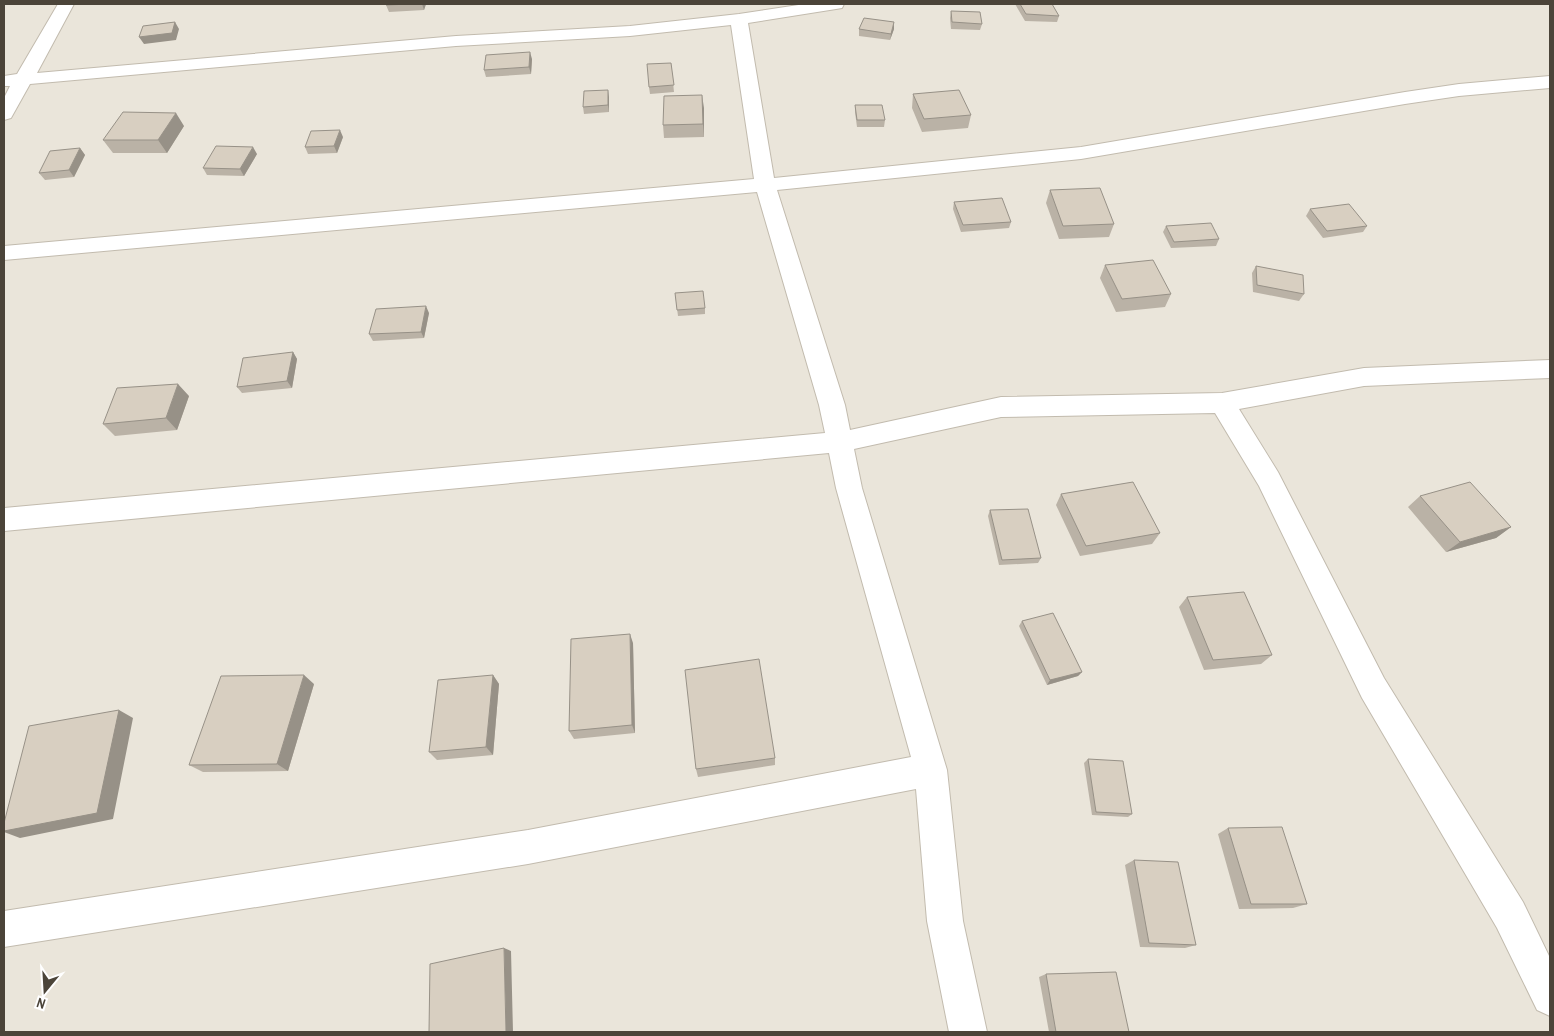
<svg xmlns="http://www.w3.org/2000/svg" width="1554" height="1036" font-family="'Archivo Narrow',sans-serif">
  <rect width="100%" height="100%" fill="#f6f3ec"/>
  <path fill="#eae5da" d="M4,4H1550V1032H4Z"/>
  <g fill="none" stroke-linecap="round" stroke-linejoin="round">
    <g stroke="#c2bbae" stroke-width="2">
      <path id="street" d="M58,4H74L37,73L456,36L630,26L739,14L805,4H844L842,8L836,9L748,23L774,178L1081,147L1405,92L1459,84L1550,76V88L1459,96L1405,104L1081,159L777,190L845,405L850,430L1001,397L1222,393L1364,368L1550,360V378L1364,386L1239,409L1278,472L1384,678L1523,902L1550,958V1016L1537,1010L1497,928L1362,698L1259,486L1215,413L1001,417L854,449L862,488L947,770L963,921L987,1032H949L927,921L916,789L528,864L4,947V911L528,830L911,757L836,488L829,453L4,531V508L825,433L819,405L757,192L4,260V246L754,179L731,25L630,36L456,46L30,84L11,118L4,120V98L10,86H4V76L17,74Z"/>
    </g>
    <use href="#street" fill="#fff" fill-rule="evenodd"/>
  </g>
  <path fill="#bab2a6" d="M387,4H426L424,10L389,12L386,5Z
    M1015,4H1052L1059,16L1057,22L1025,21Z
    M951,11L982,24L980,30L951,29L950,18Z
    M859,29H894L890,40L859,36Z
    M532,59L531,74L486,77L484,70Z
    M671,63L674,92L650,94L649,87Z
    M913,94L971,115L968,128L922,132L912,108Z
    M609,97V112L584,114L583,107Z
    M855,105L885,120L884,127H857L855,112Z
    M704,108V137L664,138L663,125Z
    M184,126L167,153H113L103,140Z
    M343,137L337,153L308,154L305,147Z
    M80,148L85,155L74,177L45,180L39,173Z
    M257,154L244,176L207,175L203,168Z
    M1050,190L1114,224L1109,237L1059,239L1046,203Z
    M954,202L1011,222L1009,228L961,232L953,209Z
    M1310,209L1367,226L1363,232L1323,238L1306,216Z
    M1166,226L1219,239L1216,246L1171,248L1163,232Z
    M1105,265L1171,294L1165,307L1116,312L1100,278Z
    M1256,266L1304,294L1299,301L1253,292L1252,273Z
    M675,293L705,308V314L678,316Z
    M429,313L424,338L373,341L369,334Z
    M293,352L297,359L292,388L242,393L237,387Z
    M189,396L177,430L115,436L103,424Z
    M1061,494L1160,533L1152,544L1080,556L1056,505Z
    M1420,496L1511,527L1496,538L1446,552L1408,507Z
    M990,510L1041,558L1038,563L999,565L988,516Z
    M1187,597L1272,655L1261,664L1204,670L1179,607Z
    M1022,621L1082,672L1078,676L1047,685L1019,626Z
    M633,643L635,733L574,739L569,731Z
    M493,675L499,684L493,755L437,760L429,752Z
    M314,684L288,771L203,772L189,765Z
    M775,758V765L698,777L696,769Z
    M1088,759L1132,814L1128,817L1092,815L1084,763Z
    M1228,828L1307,904L1293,908L1239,909L1218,834Z
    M1134,860L1196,945L1185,948L1140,947L1125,865Z
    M1046,974L1129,1032H1049L1039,977Z"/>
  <path fill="#979187" d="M422,4H426L424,10Z
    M175,22L179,29L176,40L144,44L139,37Z
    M894,22V29L890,40L891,34Z
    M530,52L532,59L531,74L529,67Z
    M608,90L609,97V112L608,105Z
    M702,95L704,108V137L703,124Z
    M176,113L184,126L167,153L158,140Z
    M340,130L343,137L337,153L334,146Z
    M253,147L257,154L244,176L240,169Z
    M80,148L85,155L74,177L69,170Z
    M426,306L429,313L424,338L421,332Z
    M293,352L297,359L292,388L287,381Z
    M178,384L189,396L177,430L166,418Z
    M1511,527L1496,538L1446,552L1460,542Z
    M630,634L633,643L635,733L632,725Z
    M1082,672L1078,676L1047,685L1050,680Z
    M304,675L314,684L288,771L277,764Z
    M493,675L499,684L493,755L486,747Z
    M119,710L133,718L113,819L20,838L4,832V831Z
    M504,948L511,951L513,1032H506Z"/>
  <path fill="#d8cfc1" stroke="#979187" d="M387,4H411L386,5Z
    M1020,4H1052L1059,16L1026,14Z
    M951,11L980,12L982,24L952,22Z
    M864,18L894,22L891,34L859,29Z
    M175,22L172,33L139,37L143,26Z
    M530,52L529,67L484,70L486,55Z
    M671,63L674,85L649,87L647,64Z
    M608,90V105L583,107L584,91Z
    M959,90L971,115L924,119L913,94Z
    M702,95L703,124L663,125L664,96Z
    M855,105H882L885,120H857Z
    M123,112L176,113L158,140H103Z
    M340,130L334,146L305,147L311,131Z
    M216,146L253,147L240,169L203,168Z
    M80,148L69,170L39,173L50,151Z
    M1100,188L1114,224L1063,226L1050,190Z
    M1002,198L1011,222L963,225L954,202Z
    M1349,204L1367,226L1327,231L1310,209Z
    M1211,223L1219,239L1174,242L1166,226Z
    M1153,260L1171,294L1122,299L1105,265Z
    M1256,266L1303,275L1304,294L1257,285Z
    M703,291L705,308L677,310L675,293Z
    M426,306L421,332L369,334L376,309Z
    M293,352L287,381L237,387L243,358Z
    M178,384L166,418L103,424L117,388Z
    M1133,482L1160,533L1086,546L1061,494Z
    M1470,482L1511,527L1460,542L1420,496Z
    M1028,509L1041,558L1002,560L990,510Z
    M1244,592L1272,655L1213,660L1187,597Z
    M1053,613L1082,672L1050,680L1022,621Z
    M630,634L632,725L569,731L571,639Z
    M759,659L775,758L696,769L685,670Z
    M304,675L277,764L189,765L221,676Z
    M493,675L486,747L429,752L438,680Z
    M119,710L97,813L4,831V823L29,726Z
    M1088,759L1123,761L1132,814L1096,812Z
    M1282,827L1307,904H1251L1228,828Z
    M1134,860L1178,862L1196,945L1149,943Z
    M504,948L506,1032H429L430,964Z
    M1116,972L1129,1032H1056L1046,974Z"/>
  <rect width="1554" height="1036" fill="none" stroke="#4b4439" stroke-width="10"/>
  <g transform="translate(45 991) rotate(198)" stroke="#ffffff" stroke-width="4" paint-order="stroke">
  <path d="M0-4L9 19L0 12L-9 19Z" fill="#4b4439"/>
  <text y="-8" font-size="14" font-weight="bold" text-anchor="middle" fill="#4b4439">N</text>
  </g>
</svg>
